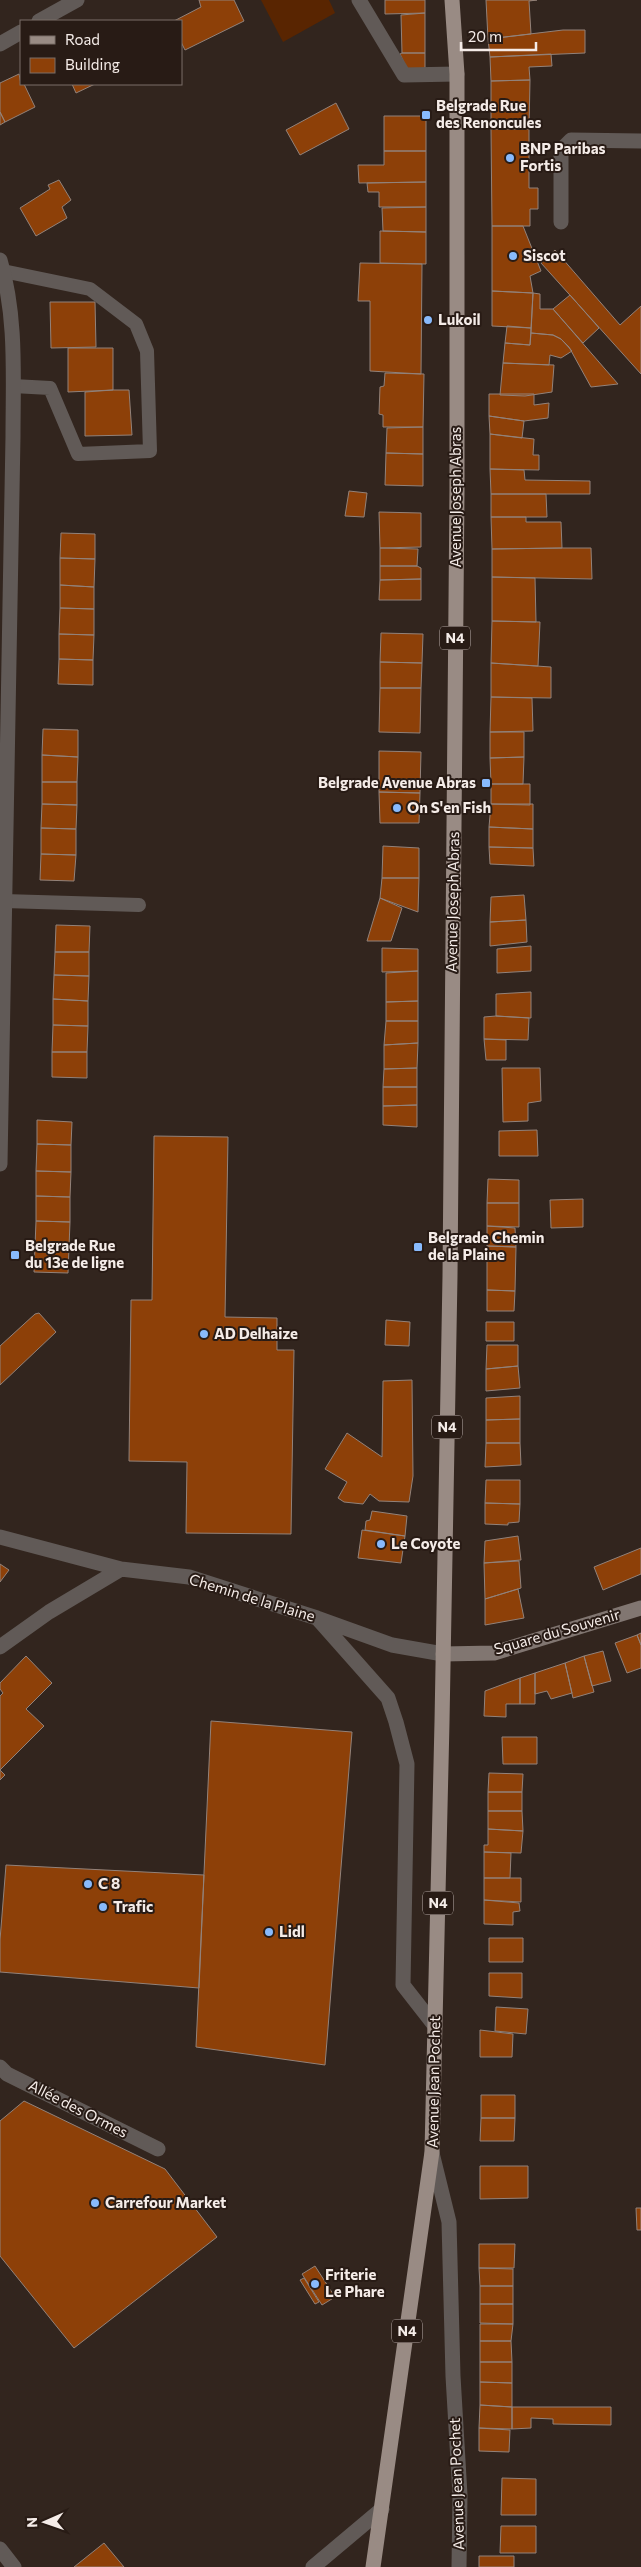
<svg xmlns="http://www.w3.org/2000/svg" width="641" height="2567" font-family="Commissioner,sans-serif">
  <rect width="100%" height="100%" fill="#32251e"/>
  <path fill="#592501" d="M261,0H329L335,13L283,42Z"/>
  <path fill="#8d4008" stroke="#92827a" d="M199,0H234L244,21L185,50L181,42V21H174L201,7Z
    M385,0H425V13L385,14Z
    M486,0H537L529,1L531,34L488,39Z
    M425,13V53H402L401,15Z
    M563,30H585V53L490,57L488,39Z
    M402,53H425V69H407L400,54Z
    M551,54L552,66L529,67L530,80L491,81L490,57Z
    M19,74L21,84H24L35,107L5,122L0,112V83Z
    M530,80L529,129H491V81Z
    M72,84H95L76,93Z
    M336,103L349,129L300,155L286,130Z
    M0,112L5,122L0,125Z
    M384,116H426V151H384Z
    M491,129H529V188H538V209H530V226H492Z
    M384,151H426V182L359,183L358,165H384Z
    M59,180L71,200L62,207L67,218L36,236L20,208L50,189L48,185Z
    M426,182V207H379V192H368L367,183Z
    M426,207V232L383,231L382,208Z
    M492,226H523L541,271L530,276L533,293L492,291Z
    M380,231L426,232V264L380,263Z
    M555,250L620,325L641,306V374L541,263Z
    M360,263L422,264L421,374L370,371V301H358Z
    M492,291L533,293L531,328L492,326Z
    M533,293L540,294V309H553L618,384L591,387L569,347L561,339L553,335L531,333Z
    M570,295L599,328L583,343L553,309Z
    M50,302H95L96,347L51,348Z
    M507,326L531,328L530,345L505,343Z
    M531,333L553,335L561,339L572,351L561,358L550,355L549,365L503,363L505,343L530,345Z
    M68,348H113V390L68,392Z
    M503,363L554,365L552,392L525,396L500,395Z
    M385,373L424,374L423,427H383V415L379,414L380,387L384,386Z
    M113,390H129L132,435L85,436V392Z
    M489,394H534V405L549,403L548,418L524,421L489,416Z
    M489,416L524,421L522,438L490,434Z
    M423,427V454L386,453L387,428Z
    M490,434L534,439L533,455H539V470L490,469Z
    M386,453L423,454V486L385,485Z
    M490,469L524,470L525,480L590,481V494H491Z
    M349,491L367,493L364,517L345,516Z
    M491,494H546L547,517H491Z
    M379,512L421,513V547L380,548Z
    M491,517H526V522H561L562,548L492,549Z
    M61,533L95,534V559L60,558Z
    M380,548L418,549L417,566H380Z
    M562,548H591L592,579L492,577V549Z
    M60,558L95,559L94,587L60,585Z
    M380,566H417L421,568V579L380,580Z
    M492,577L535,578L536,622L492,621Z
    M421,579V600H379L380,580Z
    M60,585L94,587V609L60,608Z
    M60,608L94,609V635L59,634Z
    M492,621L540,622L538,666L491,663Z
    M381,633L423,634L422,663L380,662Z
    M59,634L94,635L93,660L59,659Z
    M59,659L93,660V685L58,684Z
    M380,662L422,663L421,688H380Z
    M491,663L551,667V698L491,697Z
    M380,688H421L420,733L379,732Z
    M491,697L532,698L533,731L490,732Z
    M43,729L78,730V757L42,755Z
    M490,732H524V757L490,758Z
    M379,751L421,752L420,793L379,792Z
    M42,755L78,757L77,782H42Z
    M524,757L523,784H491L490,758Z
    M42,782H77V805L42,804Z
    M491,784H530V805L491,804Z
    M379,792L420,793L419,823H380Z
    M42,804L77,805L76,829L41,828Z
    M491,804H533V829L489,827Z
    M489,827L533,829V848L489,847Z
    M41,828L76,829V855L41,854Z
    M383,846L419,848V878H382Z
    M489,847L533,848L534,866L490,864Z
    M41,854L76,855L74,881L40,880Z
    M382,878H419L418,912L380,898Z
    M524,895L526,920L490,922L491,897Z
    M380,898L402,908L391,941H367Z
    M526,920L527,942L490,946V922Z
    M56,925L90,926L89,952H55Z
    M531,946V971L497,973V949Z
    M382,948L418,949V971L382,972Z
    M55,952H89V976L54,975Z
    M418,971V1001L386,1002V973Z
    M54,975L89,976L88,1001L53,999Z
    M531,992V1018L496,1016V994Z
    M53,999L88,1001V1026L53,1025Z
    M418,1001V1021H386V1002Z
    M496,1016L529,1018L528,1040L484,1039V1017Z
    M386,1021H418V1043L384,1045Z
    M53,1025L88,1026L87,1052H52Z
    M484,1039L506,1040V1060H486Z
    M418,1043L417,1068L384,1069V1045Z
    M52,1052H87V1078L52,1077Z
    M417,1068V1087H383L384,1069Z
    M502,1068H540L541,1101L528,1103V1121L503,1122Z
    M383,1087H417V1105L383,1106Z
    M417,1105V1127L383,1125V1106Z
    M37,1120L72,1122L71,1145L37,1144Z
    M537,1130L538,1156H499V1131Z
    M154,1136L228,1137L225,1317L277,1318V1350H294L291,1534L186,1533L187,1462L129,1461L131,1300H152Z
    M37,1144L71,1145V1172L36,1171Z
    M36,1171L71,1172L70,1197L36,1196Z
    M488,1179L519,1180V1203H487Z
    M36,1196L70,1197V1222L36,1221Z
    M583,1199V1227L551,1228L550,1200Z
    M487,1203H519V1227L487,1226Z
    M36,1221L70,1222L69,1247L35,1246Z
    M487,1226L515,1228L516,1247L487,1246Z
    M35,1246L69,1247L68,1273L34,1272Z
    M487,1246L516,1247L515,1291L487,1290Z
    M487,1290L515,1291L514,1311H487Z
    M39,1313L56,1332L0,1385V1346L35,1314Z
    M386,1320L410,1322L409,1346L385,1345Z
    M486,1322H514V1341H486Z
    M487,1345H518V1366L486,1369Z
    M518,1366L520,1388L486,1391V1369Z
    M412,1380L413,1476L409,1502L379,1501L370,1494L363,1504L344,1502L338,1498L347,1482L325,1469L347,1433L382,1457L383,1381Z
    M520,1396V1419L486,1420V1398Z
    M520,1419V1443H486V1420Z
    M486,1443H520L521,1465L485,1467Z
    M486,1480H520V1504L485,1503Z
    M485,1503L520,1504L519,1522L508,1523V1525L485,1524Z
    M372,1511L407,1516L405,1536L365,1530L366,1521L370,1520Z
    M362,1530L405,1536L401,1563L358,1558Z
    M518,1536L521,1560L484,1563L485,1541Z
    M641,1548V1574L603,1590L594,1567Z
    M519,1561L521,1588L485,1599L484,1563Z
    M0,1564L9,1570L0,1582Z
    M518,1589L524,1618L485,1625V1599Z
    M641,1633V1645L637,1635Z
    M637,1635L641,1645V1668L627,1673L615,1643Z
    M603,1651L611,1681L592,1686L584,1656Z
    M26,1656L52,1683L26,1709L44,1726L0,1770L5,1775L0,1780V1696L3,1693L0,1689V1683Z
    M584,1656L594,1692L573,1698L565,1663Z
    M565,1663L572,1693L551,1699L547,1691L535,1694V1673Z
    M535,1673V1704H520V1678Z
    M520,1678V1704H506V1717L484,1716L485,1691Z
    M211,1721L352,1732L325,2065L196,2047Z
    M502,1737H537V1764H503Z
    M489,1773L523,1774L522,1792H488Z
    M488,1792H522V1811H488Z
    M488,1811H522L523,1831L488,1829Z
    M488,1829L523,1831L521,1853L484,1852V1845H488Z
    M484,1852L511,1853L510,1878H484Z
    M6,1865L204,1875L199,1988L0,1972V1940Z
    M484,1878H521V1902L484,1900Z
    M484,1900L519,1903L520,1911L513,1912V1925L484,1924Z
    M489,1938H523V1962H489Z
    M489,1973H522V1998L489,1996Z
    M496,2007L528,2009L526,2034L495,2031Z
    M480,2030L513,2034L512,2057H480Z
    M481,2095H515V2118H481Z
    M24,2101L165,2169L217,2237L74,2348L0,2256V2121Z
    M481,2118H515L514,2141H480Z
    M480,2166H528V2198L480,2199Z
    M636,2208H641V2230H637Z
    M479,2244H515L514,2268H479Z
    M315,2266L335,2297L322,2305L302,2274Z
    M479,2268L513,2269V2286H480Z
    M304,2278L319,2302L315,2304L300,2280Z
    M480,2286H513V2304H480Z
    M480,2304H513V2324L480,2323Z
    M480,2324H513L511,2341H480Z
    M480,2341H511L512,2362H480Z
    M480,2362H512V2383L480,2382Z
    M480,2382L512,2383V2407L480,2405Z
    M480,2405L512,2407V2429L479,2428Z
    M512,2407H611V2425L553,2424V2419L531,2418V2428L512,2429Z
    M479,2428L510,2430L509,2452L479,2451Z
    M502,2478L536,2479V2515H501Z
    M501,2526H536V2553H500Z
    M104,2543L124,2567H74Z
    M479,2556H514V2567H479Z"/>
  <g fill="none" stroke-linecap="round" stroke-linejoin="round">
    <path stroke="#615a57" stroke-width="14" d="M3,271L90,289L136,324L147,351L150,451L78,454L50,388L13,386
      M4,901L139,905"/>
    <path stroke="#615a57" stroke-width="15" d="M359,0L404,75L457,74
      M39,21L77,0
      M0,44L21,32
      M561,222V150L571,140L641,141
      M0,260C17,317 13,377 13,436L0,1164
      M0,1537L121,1569L189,1577L317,1618L392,1645L443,1654
      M318,1619L388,1698L396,1722L407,1764L403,1985L435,2026
      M0,1647L49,1612L121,1569
      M0,2067L7,2074L158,2149
      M432,2153L449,2222L453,2376L460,2495L459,2567
      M0,2549L14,2567
      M313,2567L382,2509"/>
    <path stroke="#817671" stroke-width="15" d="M443,1654L494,1653L641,1608"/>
    <path stroke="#998b84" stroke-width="15" d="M373,2567L432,2152L442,1722L450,1276L457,490V74L452,0"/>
  </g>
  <g fill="#88bafc" stroke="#281b15" stroke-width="2">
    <rect x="421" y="110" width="10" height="10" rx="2.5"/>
    <circle cx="510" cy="158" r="5"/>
    <circle cx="513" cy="256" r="5"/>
    <circle cx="428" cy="320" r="5"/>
    <rect x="481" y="778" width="10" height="10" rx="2.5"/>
    <circle cx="397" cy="808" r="5"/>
    <rect x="413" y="1242" width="10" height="10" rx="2.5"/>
    <rect x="10" y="1250" width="10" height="10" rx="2.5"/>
    <circle cx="204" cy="1334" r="5"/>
    <circle cx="381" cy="1544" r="5"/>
    <circle cx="88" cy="1884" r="5"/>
    <circle cx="103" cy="1907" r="5"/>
    <circle cx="269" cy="1932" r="5"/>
    <circle cx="95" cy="2203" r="5"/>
    <circle cx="315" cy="2284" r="5"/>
  </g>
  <g text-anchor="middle" stroke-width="4" stroke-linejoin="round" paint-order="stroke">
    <g fill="#281b15" stroke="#b8ada9" stroke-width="1">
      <rect x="440" y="626.5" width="30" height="23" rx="4"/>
      <rect x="432" y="1415.5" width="30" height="23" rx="4"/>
      <rect x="423" y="1891.5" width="30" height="23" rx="4"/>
      <rect x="392" y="2319.5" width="30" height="23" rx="4"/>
    </g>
    <g font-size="14" font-weight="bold" fill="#f5ece8">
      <text x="455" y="643">N4</text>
      <text x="447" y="1432">N4</text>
      <text x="438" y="1908">N4</text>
      <text x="407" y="2336">N4</text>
    </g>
    <g font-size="15" font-weight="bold" fill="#f5ece8" stroke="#281b15" text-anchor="start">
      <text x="436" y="111">Belgrade Rue<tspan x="436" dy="17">des Renoncules</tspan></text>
      <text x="520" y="154">BNP Paribas<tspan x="520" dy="17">Fortis</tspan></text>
      <text x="523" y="261">Siscot</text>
      <text x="438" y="325">Lukoil</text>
      <text x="476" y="788" text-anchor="end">Belgrade Avenue Abras</text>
      <text x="407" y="813">On S'en Fish</text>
      <text x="428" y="1243">Belgrade Chemin<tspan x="428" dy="17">de la Plaine</tspan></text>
      <text x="25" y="1251">Belgrade Rue<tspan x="25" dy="17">du 13e de ligne</tspan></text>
      <text x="214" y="1339">AD Delhaize</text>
      <text x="391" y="1549">Le Coyote</text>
      <text x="98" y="1889">C 8</text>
      <text x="113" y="1912">Trafic</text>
      <text x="279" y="1937">Lidl</text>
      <text x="105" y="2208">Carrefour Market</text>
      <text x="325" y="2280">Friterie<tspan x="325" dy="17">Le Phare</tspan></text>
    </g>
    <g font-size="15" fill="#f5ece8" stroke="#281b15">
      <text transform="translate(456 497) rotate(-90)" y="5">Avenue Joseph Abras</text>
      <text transform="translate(453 902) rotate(-89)" y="5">Avenue Joseph Abras</text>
      <text transform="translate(252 1598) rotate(17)" y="5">Chemin de la Plaine</text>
      <text transform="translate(557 1632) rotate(-16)" y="5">Square du Souvenir</text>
      <text transform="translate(434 2082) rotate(-89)" y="5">Avenue Jean Pochet</text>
      <text transform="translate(78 2109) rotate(27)" y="5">Allée des Ormes</text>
      <text transform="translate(457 2484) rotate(-92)" y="5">Avenue Jean Pochet</text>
    </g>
  </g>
  <rect x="20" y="20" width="162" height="65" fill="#281b15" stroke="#7a6f69"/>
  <rect x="30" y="36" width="25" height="8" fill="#998b84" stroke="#7a6f69"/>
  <text x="65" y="45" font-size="15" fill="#f5ece8">Road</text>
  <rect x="30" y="58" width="25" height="15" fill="#8d4008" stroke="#7a6f69"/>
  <text x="65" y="70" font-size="15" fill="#f5ece8">Building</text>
  <g transform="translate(45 2522) rotate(268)" stroke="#281b15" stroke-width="4" paint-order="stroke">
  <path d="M0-4L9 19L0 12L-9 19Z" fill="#f5ece8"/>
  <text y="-8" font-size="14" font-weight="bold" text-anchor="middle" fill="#f5ece8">N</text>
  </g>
  <path d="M461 42v8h75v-8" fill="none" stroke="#f5ece8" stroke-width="2.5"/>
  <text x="468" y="42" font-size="15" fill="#f5ece8" stroke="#281b15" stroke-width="4" paint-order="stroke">20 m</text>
</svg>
